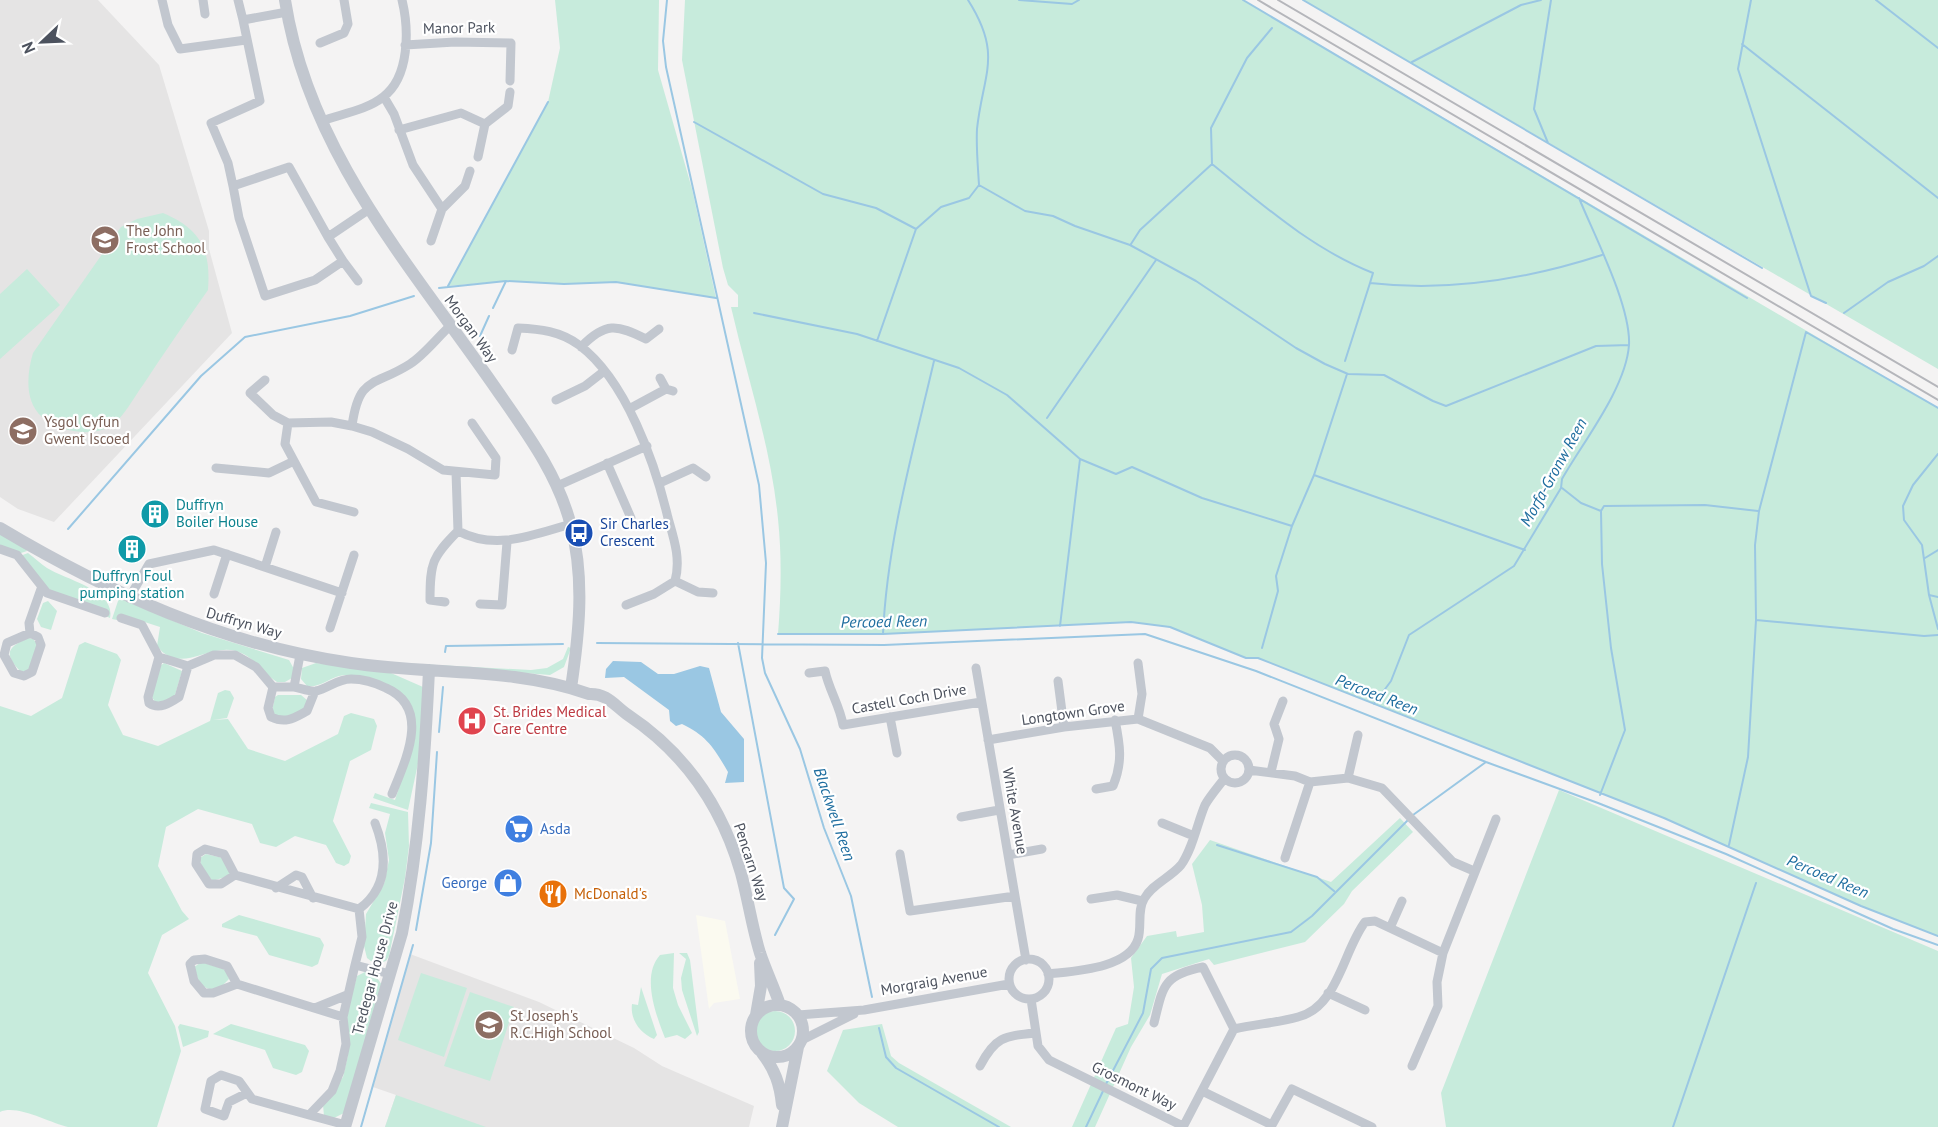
<svg xmlns="http://www.w3.org/2000/svg" width="1938" height="1127" font-family="'PT Sans',sans-serif">
  <rect width="100%" height="100%" fill="#f4f3f3"/>
  <path fill="#fbfaf0" d="M696,915L725,921L740,999L714,1003L709,1009Z"/>
  <path fill="#e5e4e4" d="M0,0H98L159,65L209,231V249L232,333L54,522L18,509L0,497Z
    M410,954L539,1002L634,1048L662,1066L754,1106L749,1127H385L396,1095L373,1087Z"/>
  <path fill="#c7ebdc" d="M555,0H659L658,70L692,189L716,298L616,282L564,284L506,281L448,286L548,102L560,48Z
    M685,0H1243L1938,408V936L1861,906L1664,818L1258,658H1246L1170,627L1131,622L883,634H778C781,596 782,557 778,519C771,447 747,377 731,307H738V295L728,285L723,268L682,60Z
    M1303,0H1938V369Z
    M163,213C201,229 211,250 208,290C186,321 164,353 143,385C134,397 124,417 112,425C93,438 59,432 42,417C24,401 27,373 33,353L121,227L137,219Z
    M27,269L60,305L0,359V294Z
    M0,534L25,548L27,551L18,554L0,547Z
    M28,553C35,558 41,564 47,568C66,580 116,590 110,618L48,589L20,556Z
    M119,598L202,633L289,660L294,669L292,678L285,682H277C262,673 254,656 236,651C208,643 180,676 157,646L160,627L120,614L117,620L112,619Z
    M48,601L57,611L51,630L41,627L37,619L43,603Z
    M28,638L33,639L38,645L31,668L26,672L20,671C3,653 8,647 28,638Z
    M85,642L117,654L121,660L108,705L123,735L158,746L210,721L218,693L225,690L230,691L234,698L227,718L213,720L228,719L248,749L285,761L338,734L344,716L351,713L374,719L377,726L371,750L350,761L333,821L351,856L349,863L344,866L336,863L326,845L295,836L276,847L260,843L252,824L198,809L166,827L158,866L182,911L189,919L162,935L148,973L175,1026L181,1051L157,1127C132,1127 91,1127 68,1127C50,1123 17,1104 0,1112V706L31,716L62,698L79,645Z
    M568,647L571,648L564,667L550,675L400,663L531,670L547,668L563,659Z
    M164,663L182,671L175,695L162,703L155,702L152,697L160,666Z
    M316,663L391,673L423,687L419,759L408,810L373,798L375,793L395,800L415,738L412,709C391,695 365,670 339,676C328,679 319,688 307,686L301,679L302,668Z
    M278,695H301L307,700L306,708L288,718L276,716L272,711L275,697Z
    M1559,790L1938,951V1127H1446L1441,1093Z
    M371,803L408,812L409,846L405,878L389,956L386,961L375,964L367,958L364,946L366,914L384,884L389,860L385,833L390,814L369,808Z
    M1400,818L1413,832L1352,891L1344,904L1305,942L1214,965L1209,959L1162,974L1150,1015L1131,1047L1095,1127H1072L1116,1028L1128,1024L1134,987L1131,958L1147,936L1176,931L1177,937L1204,932L1202,905L1192,864L1210,840L1331,882Z
    M206,854L223,858L230,870L229,876L212,881L201,865L200,858Z
    M239,915L320,938L324,945L318,964L312,967L269,955L257,936L222,927V924Z
    M674,953L673,988L678,1005L692,1033L685,1039L677,1035L665,1038C656,1015 641,976 660,955Z
    M679,953H687L690,960L699,1032L697,1036L682,990L681,978L686,959Z
    M202,962L226,970L229,979L223,985L211,990L200,985L194,967Z
    M365,972L375,975L382,985L344,1113L334,1118L324,1116L323,1105L343,1077L348,1055L347,1013L357,976Z
    M421,973L467,988L444,1057L398,1040Z
    M641,987L657,1035L654,1039C640,1033 630,1020 632,1004L638,1005Z
    M470,992L514,1007L490,1081L444,1066Z
    M755 1031a20 20 0 1 1 40 0a20 20 0 1 1-40 0Z
    M180,1024L209,1031L208,1037L183,1047L178,1027Z
    M231,1024L305,1045L309,1051L302,1072L296,1075L273,1068L265,1050L213,1034Z
    M882,1024L891,1056L899,1063L1011,1127H898L859,1103L827,1071L843,1030Z
    M396,1095L486,1127H385Z"/>
  <path fill="#9ac7e3" d="M613,661L641,662L658,674H674L700,666L709,668L721,712L744,739V782L725,783L728,772C714,748 707,736 682,724L676,726L670,721L669,710L624,677L605,678L606,669Z"/>
  <g fill="none" stroke-linecap="round" stroke-linejoin="round">
    <path stroke="#9ac7e3" stroke-width="2" d="M667,0L663,41L666,67L759,485L766,563L762,658L765,673L800,749L824,828L851,896L872,997
      M968,0C1003,55 983,73 977,129C976,147 978,167 979,185L1025,211L1053,216L1075,226L1130,245L1196,281L1296,348L1325,364L1348,374L1384,375L1433,401L1446,406L1596,346L1629,345
      M1019,0L1072,4L1079,0
      M1243,0L1747,298
      M1303,0L1762,268
      M1751,0L1738,69L1811,296L1826,303
      M1876,0L1938,48
      M1272,28L1247,58L1211,128L1212,164C1263,205 1312,249 1373,273L1370,283
      M1742,44L1938,198
      M1412,62L1521,5L1541,0
      M694,122L823,194L876,208L916,229L941,207L969,198L979,185
      M1548,143L1534,109L1551,0
      M1131,244L1140,230L1212,164
      M448,286L548,102
      M439,288L506,281L564,284L616,282L716,298
      M493,308L506,281
      M754,313L857,334L959,368L1007,395L1080,459L1116,474L1132,467L1202,498L1292,526
      M1844,313L1888,282L1924,266L1938,256
      M480,336L489,316
      M877,341L916,229
      M1345,361L1370,283C1448,292 1528,279 1602,255
      M1047,418L1156,260
      M1938,454L1913,485L1903,506L1904,520L1922,545L1929,595L1938,629
      M1314,475L1525,550
      M1562,488L1581,503L1601,511
      M68,529L201,376L245,337L350,316L414,296
      M1925,558L1938,550
      M1929,595L1938,597
      M1756,620L1924,636L1938,635
      M1060,626L1080,459
      M778,634H883L1131,622L1170,627L1246,658H1258L1664,818L1861,906L1938,936
      M883,634C887,542 913,451 934,361
      M597,643L884,645L1145,634L1256,671L1486,762L1598,803L1726,854L1893,929L1938,945
      M738,643L784,888L794,899L775,935
      M1262,648L1278,591L1276,576L1292,526L1314,475L1347,374
      M445,652L446,646L563,644
      M1374,704L1391,681L1409,635L1514,566L1561,488L1562,479C1583,442 1626,388 1629,345C1631,306 1594,235 1579,198
      M439,732L443,687
      M1600,795L1625,730L1611,648L1602,564L1601,511L1604,506L1705,505L1758,511
      M1413,815L1486,762
      M1217,845L1317,877L1334,891
      M1729,845L1748,757L1756,620L1755,545L1759,511L1806,332L1938,408
      M416,930L431,843L437,752
      M879,1028L886,1057L896,1068L999,1127
      M1106,1084L1143,1013L1151,969L1162,958L1291,932L1312,916L1409,819
      M361,1127L413,945
      M1086,1127L1104,1089
      M1673,1127L1756,883"/>
    <path stroke="#c2c7cf" stroke-width="9" d="M162,0L168,25L180,49L246,40
      M203,0L205,14
      M238,0L243,20
      M320,43L344,33L348,24L344,0
      M405,45L455,42L511,43L510,81
      M384,97L394,114L413,165L442,209L431,241
      M322,121C341,114 367,110 383,97C410,77 409,29 402,0
      M485,124L508,106L510,92
      M399,130L461,113L485,124L478,157
      M233,186L228,163L211,123L260,101L243,20L287,12
      M442,209L465,186L470,171
      M328,237L289,167L233,186L239,218L265,296L315,280L343,261L328,237L368,210
      M343,261L358,281
      M581,347C605,322 617,324 646,339L659,329
      M512,350L518,328C540,329 560,331 579,345C626,380 655,463 668,518C674,539 681,559 675,581
      M660,378L666,389L673,391
      M265,380L250,393L273,415L288,423L331,422L352,426L372,432L408,449L443,470L495,475L496,458L472,423
      M556,400L585,386L603,372
      M629,409L666,389
      M288,423L285,444L316,502L354,512
      M352,426C359,375 374,387 410,364C424,355 437,338 450,326
      M607,463L631,518
      M216,468L269,473L292,462
      M456,472L458,531C496,551 532,535 571,524
      M660,483L693,468L706,477
      M557,486L647,446
      M0,549L17,555L47,593L105,613
      M265,567L276,532
      M675,581L698,592L713,593
      M214,594L227,554
      M129,598L149,564L214,550L342,593
      M445,602L430,600C430,563 432,557 458,531
      M480,604L502,605L507,542
      M626,605L654,594L675,581
      M121,618L142,625L159,657L188,666L214,655H235L256,667L273,687H294
      M330,628L354,555
      M30,633L7,643L4,655L14,673L24,676L32,672L41,645L38,637L30,633L29,623L41,589
      M300,655L294,687C300,688 310,692 316,691C329,688 337,679 351,679C363,679 376,683 386,688C432,708 405,761 392,794
      M159,657L148,697L149,703C159,710 170,703 179,697L188,666
      M976,668L1026,960
      M809,673L825,671C829,690 840,706 843,725L981,702
      M1058,681L1064,727
      M273,687L268,708L271,717C286,724 294,718 307,711L315,691
      M890,717L897,753
      M1138,719L1142,694L1138,663
      M988,740L1064,727L1138,719L1210,748L1223,761
      M1221 769a14 14 0 1 1 28 0a14 14 0 1 1-28 0Z
      M1249,770L1295,776L1310,782L1348,778L1382,788L1453,862L1474,871
      M1271,772L1279,739L1274,724L1283,701
      M1348,778L1358,735
      M1096,789L1113,786C1123,762 1120,745 1115,720
      M961,817L999,810
      M375,823C387,854 389,887 359,909L362,937L355,965L390,974
      M1162,823L1194,836
      M900,854L910,911L1015,896
      M1008,855L1042,849
      M1285,858L1310,782
      M235,875L224,854L205,849L197,854L196,864L209,884H221L235,875L359,909
      M276,888L296,875L302,877L313,898
      M1091,899L1117,895L1142,901
      M1390,928L1402,901
      M1009 979a20 20 0 1 1 40 0a20 20 0 1 1-40 0Z
      M1048,974C1073,971 1129,969 1138,939C1142,927 1137,910 1144,899C1152,884 1170,878 1181,865C1193,848 1197,824 1205,805C1210,796 1218,787 1224,779
      M237,984L227,966L205,959L194,960L190,964L194,981L204,993H213L237,984L343,1017
      M1328,993L1365,1010
      M1031,999L1038,1046L1049,1060L1183,1126
      M315,1008L347,995
      M798,1015L864,1010L1009,984
      M1154,1023C1163,986 1163,975 1203,967L1234,1029
      M802,1040L854,1014
      M980,1066C995,1037 1004,1036 1035,1033
      M1412,1066L1438,1006L1437,982L1443,953L1496,819
      M1202,1091L1272,1125L1292,1089L1372,1127
      M247,1093L229,1102L224,1116L205,1109L211,1081L221,1075L239,1081L252,1099L309,1115L332,1091L340,1071L346,1044L343,1017L355,965
      M309,1115L346,1125
      M1183,1127L1234,1029C1255,1024 1277,1023 1298,1017C1338,1007 1343,951 1365,922L1375,921L1443,953"/>
    <path stroke="#c2c7cf" stroke-width="12" d="M285,0C308,150 409,264 492,383C523,428 558,473 571,526C585,579 579,634 571,688
      M0,528C109,593 224,645 351,663C431,675 512,667 589,694C607,693 615,706 628,715C685,753 722,807 741,873C748,899 752,927 760,953C766,971 774,987 780,1005
      M751 1031a26 26 0 1 1 52 0a26 26 0 1 1-52 0Z
      M756,1015L761,986L760,963
      M762,1053C775,1070 780,1084 782,1105
      M345,1127L402,933C419,846 425,758 429,670
      M782,1127L798,1047"/>
    <path stroke="#b5b6bb" stroke-width="2" d="M1258,0L1938,400
      M1278,0L1938,387"/>
  </g>
  <defs>
    <g id="school-disc" transform="scale(1.5)"><circle r="9.5" fill="#8d6e63" stroke="#fff"/><path d="M0-5L7-2L0 1L-7-2ZM-4 1L0 2.5L4 1V4Q0 6-4 4Z" fill="#fff"/></g>
    <g id="building-disc" transform="scale(1.5)"><circle r="9.5" fill="#0f9aa8" stroke="#fff"/><path d="M-4-6H4V6H1V3H-1V6H-4ZM-2.5-4.3h1.7v1.8h-1.7ZM.8-4.3h1.7v1.8H.8ZM-2.5-1h1.7V.8h-1.7ZM.8-1h1.7V.8H.8Z" fill="#fff"/></g>
    <g id="bus-disc" transform="scale(1.5)"><circle r="9.5" fill="#1a4fb4" stroke="#fff"/><path d="M-5-6H5V4H4V6H2V4H-2V6H-4V4H-5ZM-3.5-4V0h7V-4ZM-3.5 1.2v1.5H-2V1.2ZM2 1.2v1.5H3.5V1.2Z" fill="#fff"/></g>
    <g id="hospital-disc" transform="scale(1.5)"><circle r="9.5" fill="#e0444e" stroke="#fff"/><path d="M-5-5h3v3.5h4V-5h3V5h-3V1.5h-4V5h-3Z" fill="#fff"/></g>
    <g id="supermarket-disc" transform="scale(1.5)"><circle r="9.5" fill="#3f7fe0" stroke="#fff"/><path d="M-6-5.5h2.5l.6 2H6L4.5 2H-2.5L-4.4-4H-6ZM-1.5 3.2a1.3 1.3 0 1 0 .1 0ZM3 3.2a1.3 1.3 0 1 0 .1 0Z" fill="#fff"/></g>
    <g id="shop-disc" transform="scale(1.5)"><circle r="9.5" fill="#3f7fe0" stroke="#fff"/><path d="M-5-2.5h2.3a2.7 3.5 0 0 1 5.4 0H5L5.5 6h-11ZM-1.5-2.5h3a1.5 2.3 0 0 0-3 0Z" fill="#fff"/></g>
    <g id="restaurant-disc" transform="scale(1.5)"><circle r="9.5" fill="#e8710a" stroke="#fff"/><path d="M-5-6h1v4h1v-4h1v4h1v-4h1v5L-1.5 .5V6h-2V.5L-5-1ZM5-6V6H3V1.5H1.5Q1.5-4 5-6Z" fill="#fff"/></g>
  </defs>
  <g fill-rule="evenodd">
    <use href="#school-disc" x="105" y="240"/>
    <use href="#school-disc" x="23" y="431"/>
    <use href="#building-disc" x="155" y="514"/>
    <use href="#bus-disc" x="579" y="533"/>
    <use href="#building-disc" x="132" y="549"/>
    <use href="#hospital-disc" x="472" y="721"/>
    <use href="#supermarket-disc" x="519" y="829"/>
    <use href="#shop-disc" x="508" y="883"/>
    <use href="#restaurant-disc" x="553" y="894"/>
    <use href="#school-disc" x="489" y="1025"/>
  </g>
  <g text-anchor="middle" stroke-width="4.5" stroke-linejoin="round" paint-order="stroke">
    <g font-size="15" fill="#4c525e" stroke="#fff">
      <text transform="translate(459 28) rotate(-1)" y="5">Manor Park</text>
      <text transform="translate(471 329) rotate(54)" y="5">Morgan Way</text>
      <text transform="translate(244 623) rotate(16)" y="5">Duffryn Way</text>
      <text transform="translate(909 699) rotate(-10)" y="5">Castell Coch Drive</text>
      <text transform="translate(1073 713) rotate(-8)" y="5">Longtown Grove</text>
      <text transform="translate(1015 811) rotate(80)" y="5">White Avenue</text>
      <text transform="translate(751 862) rotate(72)" y="5">Pencarn Way</text>
      <text transform="translate(375 968) rotate(-75)" y="5">Tredegar House Drive</text>
      <text transform="translate(934 981) rotate(-10)" y="5">Morgraig Avenue</text>
      <text transform="translate(1134 1086) rotate(26)" y="5">Grosmont Way</text>
    </g>
    <g font-size="15" fill="#785e54" stroke="#fff" text-anchor="start">
      <text x="126" y="236">The John<tspan x="126" dy="17">Frost School</tspan></text>
      <text x="44" y="427">Ysgol Gyfun<tspan x="44" dy="17">Gwent Iscoed</tspan></text>
      <text x="510" y="1021">St Joseph's<tspan x="510" dy="17">R.C.High School</tspan></text>
    </g>
    <g font-size="15" fill="#0d838f" stroke="#fff" text-anchor="start">
      <text x="176" y="510">Duffryn<tspan x="176" dy="17">Boiler House</tspan></text>
      <text x="132" y="581" text-anchor="middle">Duffryn Foul<tspan x="132" dy="17">pumping station</tspan></text>
    </g>
    <g font-size="15" fill="#164399" stroke="#fff" text-anchor="start">
      <text x="600" y="529">Sir Charles<tspan x="600" dy="17">Crescent</tspan></text>
    </g>
    <g font-size="15" fill="#be3a42" stroke="#fff" text-anchor="start">
      <text x="493" y="717">St. Brides Medical<tspan x="493" dy="17">Care Centre</tspan></text>
    </g>
    <g font-size="15" fill="#366cbe" stroke="#fff" text-anchor="start">
      <text x="540" y="834">Asda</text>
      <text x="487" y="888" text-anchor="end">George</text>
    </g>
    <g font-size="15" fill="#c56008" stroke="#fff" text-anchor="start">
      <text x="574" y="899">McDonald's</text>
    </g>
    <g font-size="16" font-style="italic" fill="#1e6d9f" stroke="#fff">
      <text transform="translate(1553 472) rotate(-61)" y="6">Morfa-Gronw Reen</text>
      <text transform="translate(884 621) rotate(-1)" y="6">Percoed Reen</text>
      <text transform="translate(1377 694) rotate(21)" y="6">Percoed Reen</text>
      <text transform="translate(835 814) rotate(71)" y="6">Blackwell Reen</text>
      <text transform="translate(1828 876) rotate(23)" y="6">Percoed Reen</text>
    </g>
  </g>
  <g transform="translate(42 42) rotate(247)" stroke="#ffffff" stroke-width="4.5" paint-order="stroke">
  <path d="M0-4.5L10 22L0 15L-10 22Z" fill="#4c525e"/>
  <text y="-9" font-size="16" font-weight="bold" text-anchor="middle" fill="#4c525e">N</text>
  </g>
</svg>
